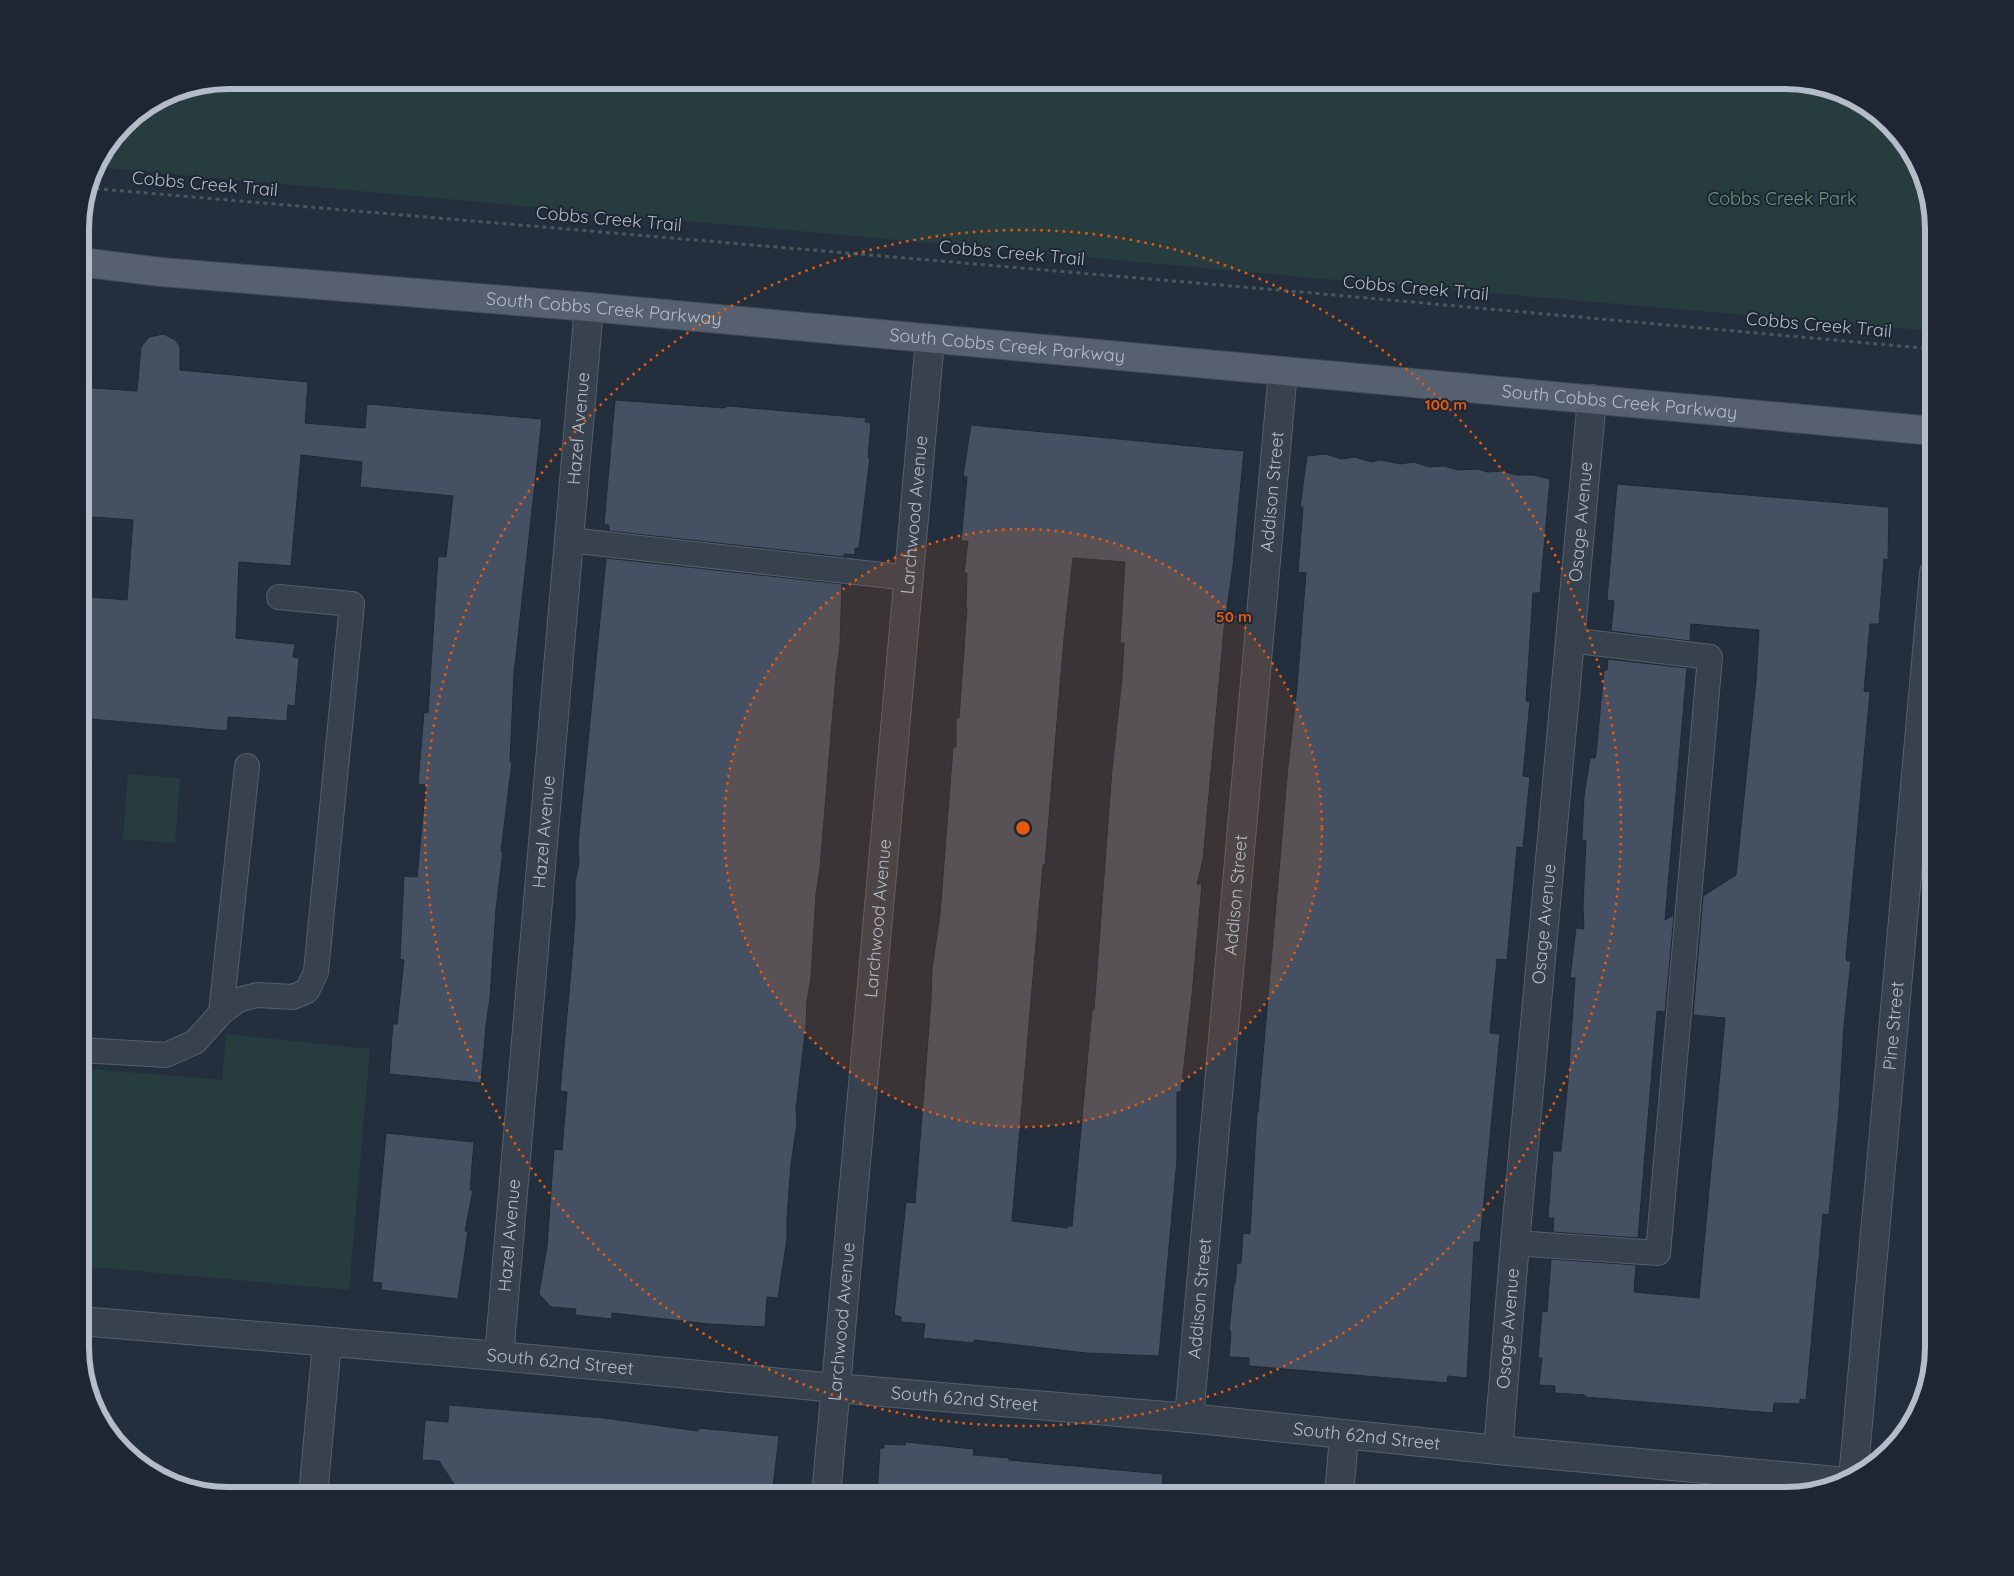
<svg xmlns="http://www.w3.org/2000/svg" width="2014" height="1576" font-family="Quicksand,sans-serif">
  <rect width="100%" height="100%" fill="#242f3e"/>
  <path fill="#263c3f" d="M229,80H1786L1833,88L1876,111L1919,163L1934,228V331L1314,278L94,167L124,123L172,91Z
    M128,774L180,778L175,843L123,839Z
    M226,1034L370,1049L349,1290L80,1266V1068L222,1080Z"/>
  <path fill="#455162" stroke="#1f2835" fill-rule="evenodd" d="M163,334L174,339L180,346V370L308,382L305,423L365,428L367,404L542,419L514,674L510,762H512L501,851H503L496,909L490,998L486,1025L481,1083L389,1074L393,1024H397L404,960L400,959L404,876L417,877L426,785L418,784L424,712L428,713L438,556L446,557L453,496L360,487L362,462L301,455L291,566L239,562L236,638L295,644L293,657L299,658L295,706L288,705L287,721L228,717L227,731L80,718V596L127,600L133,520L80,516V387L137,391L141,347L149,337Z
    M615,400L724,408L728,406L866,418L865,422L871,423L868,458L870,457L859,548H855V555L844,554V557L609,531V525L604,524Z
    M971,425L1244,451L1233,566L1224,629L1203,860L1197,884H1202L1192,995L1181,1092H1177V1160L1159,1356L1086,1353L974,1340L973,1343L923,1338L925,1324L901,1322V1317L894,1315L906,1202L915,1203L931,1001L932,969L940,914L953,747H956V718H959L967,608H966L967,573H964L968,541H961L967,477L963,476ZM1073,558L1125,562L1120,643H1124L1122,678L1112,769L1094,1010H1092L1072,1226H1067V1228L1012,1221L1037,932L1043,865H1045L1064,639Z
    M1326,454L1341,459L1355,457L1371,462L1381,460L1400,464L1414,462L1429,467L1444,466L1458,470L1478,469L1487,472L1502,471L1517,475H1533L1550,479L1540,593H1533L1526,701H1530L1523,776L1530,777L1523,848L1517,847L1507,960L1497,959L1490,1033L1500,1034L1480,1242H1474L1467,1378L1448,1376L1447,1383L1249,1366V1358L1229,1357L1231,1332L1229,1331L1234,1283L1235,1284L1237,1263H1241L1243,1233L1250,1234L1257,1112H1258L1288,766L1297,687L1306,573L1298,572L1303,507H1300L1307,456Z
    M1617,484L1889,507L1888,560L1884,559L1879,624H1870L1864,691L1870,692L1846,957L1847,961H1851L1844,1026L1839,1110L1829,1215L1823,1214L1806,1400L1800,1399V1404L1774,1403L1773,1413L1585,1397V1395L1555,1393V1386L1539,1385L1542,1358H1538L1542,1311L1547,1312L1551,1259L1636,1265L1634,1292L1699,1298L1725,1018L1693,1015L1703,896L1736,875L1756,681L1759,630L1691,624L1690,641L1611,631L1614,601L1607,600Z
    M606,558L842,584L840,645L836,674L820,868L816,894L811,977L807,1001L806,1025L796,1109L797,1124L791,1164L787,1218V1239L778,1298L767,1297L765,1327L709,1324L612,1313V1319L575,1315L576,1309L551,1307L539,1294L547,1246L554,1149L562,1150L567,1092L560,1091L571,971L575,919V882L579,863L578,844Z
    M1608,659L1687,668L1665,920L1674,915L1665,1012L1657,1011L1638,1238L1553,1232L1554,1218H1548L1553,1151H1561L1568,1081L1575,978H1570L1576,928L1584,929L1583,906L1586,841L1582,840L1584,796L1590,758H1595L1596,754L1604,670H1607Z
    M386,1133L474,1142L470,1190H473L465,1231H468L458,1299L381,1290L382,1283L372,1282Z
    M449,1405L604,1418L698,1431L699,1428L779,1436L772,1496H471L472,1488L456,1487L439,1461L422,1460L425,1420L448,1422Z
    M905,1442L974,1449L973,1455L1009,1458V1460L1163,1474L1161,1496H877L880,1448H884V1444L905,1445Z"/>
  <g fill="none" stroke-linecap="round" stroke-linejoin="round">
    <g stroke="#565f6c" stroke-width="26">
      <path id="lane" d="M569,540L909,578
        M221,1013L247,766
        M80,1050L166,1055L195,1042L221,1013L238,1000L257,995L293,997L307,991L316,972L352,604L279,597
        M1515,1243L1658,1253L1710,657L1569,640"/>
    </g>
    <g stroke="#565f6c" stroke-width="30">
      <g id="street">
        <path id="s1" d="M80,1321L499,1356L836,1388L1189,1418L1498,1450L1847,1482"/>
        <path id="s2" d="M499,1356L589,307"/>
        <path id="s3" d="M1189,1418L1283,371"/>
        <path id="s4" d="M1498,1450L1515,1243L1592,399"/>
        <path id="s5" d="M1853,1479L1934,573"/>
        <path d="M313,1496L327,1343"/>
        <path id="s6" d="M826,1496L930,340"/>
        <path d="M1339,1496L1344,1435"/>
      </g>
    </g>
    <g stroke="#414a57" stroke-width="30">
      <g id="primary">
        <path id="s7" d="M80,262L161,272L589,307L1934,431"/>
      </g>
    </g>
    <path stroke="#44595c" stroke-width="3" stroke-dasharray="4 4" stroke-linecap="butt" d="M1749,80L1844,94
      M88,188L1290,291L1934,349"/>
    <use href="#lane" stroke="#38414e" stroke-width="24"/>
    <use href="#street" stroke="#38414e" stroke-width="28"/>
    <use href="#primary" stroke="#56606e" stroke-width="28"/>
  </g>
  <circle cx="1023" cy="828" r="299" fill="#e8590c" fill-opacity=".12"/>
  <g fill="none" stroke="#e8590c" stroke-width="2.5" stroke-dasharray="2.5 5">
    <circle cx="1023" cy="828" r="299"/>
    <circle cx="1023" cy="828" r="598"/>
  </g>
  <g text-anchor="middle" stroke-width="4" stroke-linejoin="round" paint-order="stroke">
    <g font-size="18" fill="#b4bcc9" stroke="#1d2633">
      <text transform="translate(205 184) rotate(5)" y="6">Cobbs Creek Trail</text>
      <text transform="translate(609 219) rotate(5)" y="6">Cobbs Creek Trail</text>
      <text transform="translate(1012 253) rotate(5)" y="6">Cobbs Creek Trail</text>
      <text transform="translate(1416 288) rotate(5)" y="6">Cobbs Creek Trail</text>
      <text dy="6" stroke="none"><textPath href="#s7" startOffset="526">South Cobbs Creek Parkway</textPath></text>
      <text transform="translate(1819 325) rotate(5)" y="6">Cobbs Creek Trail</text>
      <text dy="6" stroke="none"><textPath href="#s7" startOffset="931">South Cobbs Creek Parkway</textPath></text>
      <text dy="6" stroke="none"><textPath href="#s7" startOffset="1546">South Cobbs Creek Parkway</textPath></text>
      <text dy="6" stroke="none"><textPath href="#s2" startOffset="931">Hazel Avenue</textPath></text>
      <text dy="6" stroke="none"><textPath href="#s3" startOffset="930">Addison Street</textPath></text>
      <text dy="6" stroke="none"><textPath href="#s6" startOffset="985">Larchwood Avenue</textPath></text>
      <text dy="6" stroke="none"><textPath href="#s4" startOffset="932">Osage Avenue</textPath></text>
      <text dy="6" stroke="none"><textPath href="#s2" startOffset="526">Hazel Avenue</textPath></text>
      <text dy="6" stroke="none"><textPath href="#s3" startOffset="525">Addison Street</textPath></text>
      <text dy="6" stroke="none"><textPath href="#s6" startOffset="580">Larchwood Avenue</textPath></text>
      <text dy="6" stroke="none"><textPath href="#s4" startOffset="528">Osage Avenue</textPath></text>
      <text dy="6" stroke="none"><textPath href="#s5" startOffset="455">Pine Street</textPath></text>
      <text dy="6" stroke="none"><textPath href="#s2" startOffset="121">Hazel Avenue</textPath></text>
      <text dy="6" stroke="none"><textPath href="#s3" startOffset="120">Addison Street</textPath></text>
      <text dy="6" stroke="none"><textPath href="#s6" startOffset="175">Larchwood Avenue</textPath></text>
      <text dy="6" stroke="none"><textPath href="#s4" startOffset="122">Osage Avenue</textPath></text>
      <text dy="6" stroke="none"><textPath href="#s1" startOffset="482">South 62nd Street</textPath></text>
      <text dy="6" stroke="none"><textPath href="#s1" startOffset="888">South 62nd Street</textPath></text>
      <text dy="6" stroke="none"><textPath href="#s1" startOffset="1292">South 62nd Street</textPath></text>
    </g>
    <g font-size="18" fill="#6b9a76" stroke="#1d2633">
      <text x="1782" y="205">Cobbs Creek Park</text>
    </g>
  </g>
  <path d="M0 0H2014V1576H0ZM229 89H1785A140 140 0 0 1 1925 229V1347A140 140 0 0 1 1785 1487H229A140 140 0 0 1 89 1347V229A140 140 0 0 1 229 89Z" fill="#1d2633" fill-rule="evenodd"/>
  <path fill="none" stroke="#b4bcc9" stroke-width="6" d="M229 89H1785A140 140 0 0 1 1925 229V1347A140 140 0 0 1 1785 1487H229A140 140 0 0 1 89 1347V229A140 140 0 0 1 229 89Z"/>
  <circle cx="1023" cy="828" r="8" fill="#e8590c" stroke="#1d2633" stroke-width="2.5"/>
  <g font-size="15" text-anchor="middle" font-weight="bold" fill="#e8590c" stroke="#1d2633" stroke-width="4" stroke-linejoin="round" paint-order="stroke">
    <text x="1446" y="410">100 m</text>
    <text x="1234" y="622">50 m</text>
  </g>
</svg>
